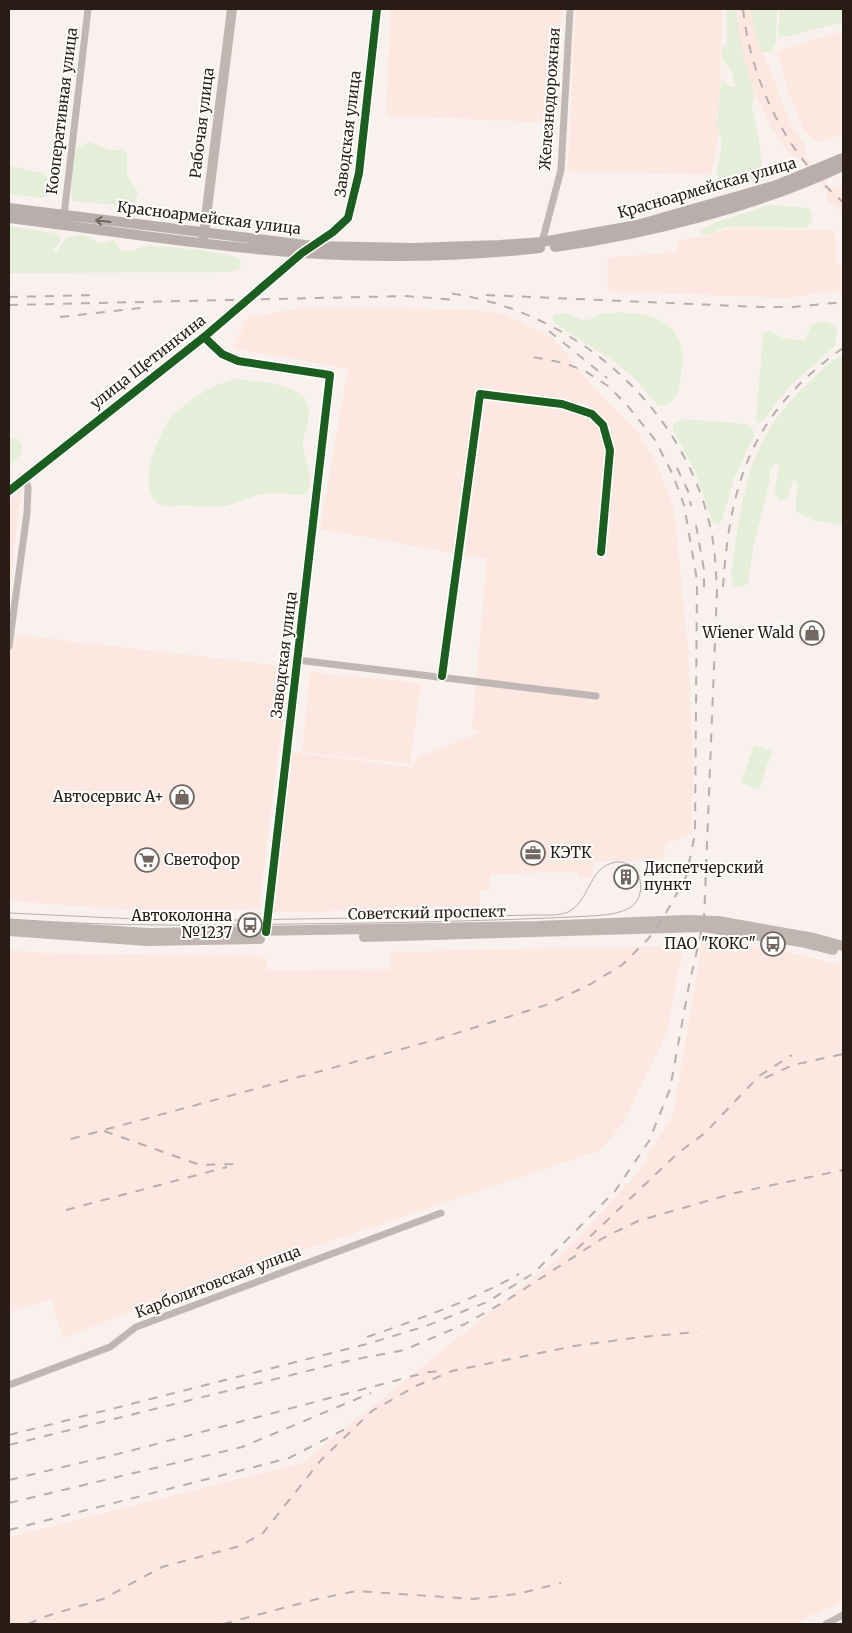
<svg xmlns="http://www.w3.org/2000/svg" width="852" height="1633" font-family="Merriweather,serif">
  <rect width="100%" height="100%" fill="#f9f1ed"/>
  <path fill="#fce8e0" d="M391,9H563L553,123L386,115Z
    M575,9H723L717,146L711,175L568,171Z
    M731,9H754L764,54L790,122L805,145V156L831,188H843V212L826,199L827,192L800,159L791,156L772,129L741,65Z
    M843,31V134L817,143L804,130L789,93L778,51Z
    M729,228L835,230L836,261L842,271V290L787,298L608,291L607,258L677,252L678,240L707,236Z
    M308,307L473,310L503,314L553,338L598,392L638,433L655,460L674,508L689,661L693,768L692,833L666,843L663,860L593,862L594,878H579L578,872L490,874L489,890L480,891V906L271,913L292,752L412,767L418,757L482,732L472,728L487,559L320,529L348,369L233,348L248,317Z
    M21,490L9,597V500Z
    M9,634L289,667L259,908L184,914L9,901Z
    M310,672L421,683L410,764L302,752Z
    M703,937L815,958L843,966V1600L794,1624H9V1537L302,1463L560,1256L637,1174L673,1114Z
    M683,946L667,1032L623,1124L600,1150L201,1285L63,1338L51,1300L9,1312V950L44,953L266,957L268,970L391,969V952Z"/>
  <path fill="#e5eed9" d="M726,9H735L745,63L754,92L752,108L759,139L762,170L756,180L734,188L721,183L716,171L722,147L717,125L721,81L723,80L730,87H736L731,70L722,58V49L727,41Z
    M750,9H777L776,42L771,52H762L760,49Z
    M780,9H843V22L780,38L778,31Z
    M90,142L110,150H121L127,153V176L138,192L135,203L124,206L73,201C69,191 72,156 78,147Z
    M9,166L43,173L53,186L49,196L40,198L9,194Z
    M769,205L809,208L813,220L806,228L726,227L707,235L701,234L702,230L714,223Z
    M9,226L55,233L60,238V242L53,250L56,252L66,238L82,234L100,244L114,240L121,250C135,254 137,245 150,246C178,247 209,250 236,257L240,259L241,265L238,270L228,272L9,273Z
    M562,313C570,314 576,318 584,320C590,321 599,314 606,313C633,311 673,314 681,346C685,358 680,377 679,389C676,398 668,407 658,406L636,380L615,362L556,324L553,321L554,315Z
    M823,321L832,324L837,329L835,346L790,386L764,419L758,424L756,420L763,333L769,331L785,339L804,341L812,324Z
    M843,355V526L813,520L797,512C793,502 800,491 796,481L793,480L787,500H779L774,492L779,469L776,461L770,470L769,485L753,548L748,584L738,588L734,586L731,575C742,496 746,441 807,384C818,374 830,360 843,355Z
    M235,379C258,382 309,382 309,412C309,424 302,435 303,447C305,466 314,471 308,492L303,495C291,495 278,492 265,494C252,495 241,502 229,505C214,509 199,506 183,505C177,505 170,507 164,506C132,497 157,435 171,418C187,401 212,384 235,379Z
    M685,419L746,424L753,429L754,436L734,479L722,520L718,525L712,521L695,471L673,430V424Z
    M9,438L18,439L22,445L21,454L9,466Z
    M754,745L772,751L759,789L741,783Z"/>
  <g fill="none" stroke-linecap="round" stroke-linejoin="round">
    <path stroke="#c0b6b3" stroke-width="7" d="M64,215L88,9
      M313,245L345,222L352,210L359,173L377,9
      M541,246L561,170L570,9
      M204,337L222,354L238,361L330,375L266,932
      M9,646L27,513L28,487L25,478
      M297,660L596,696
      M442,676L480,394L562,404L592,414L603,425L610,450L601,552
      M9,1385L110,1347L136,1327L441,1213
      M826,1624L843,1615"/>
    <path stroke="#c0b6b3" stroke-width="9" d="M9,491L204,337L306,250"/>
    <path stroke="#c0b5b1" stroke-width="10" d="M203,241L232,9
      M9,924L149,933L537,926L686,920L718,921L814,938L843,946
      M9,931L147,941L260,939
      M364,937L703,927L801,942L833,950"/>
    <path stroke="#b9aeab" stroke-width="10" d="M9,208L313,246L413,248L500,245L542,242L637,225L777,185L843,158
      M9,218C106,230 204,246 302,253C381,258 462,257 540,248
      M555,247C648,234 758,206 843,166"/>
    <path stroke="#b6afac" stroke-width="1" d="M9,913L178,921L537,915C547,915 559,916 568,912C589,902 589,869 612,863C638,855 651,892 631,907C620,914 605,915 592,916C492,921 391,923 291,924C197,926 102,926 9,919"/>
    <path stroke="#b6afac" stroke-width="2" stroke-dasharray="9 9" stroke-linecap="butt" d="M743,9C751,82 786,154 843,202
      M486,295L760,307H792L843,302
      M9,297L96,295
      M9,305L406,296L456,300
      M60,317L141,308
      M549,331L607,378
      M677,468L688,491L691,506
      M696,525L704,570V594
      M723,587C730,480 753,412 843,348
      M765,1078L793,1065L843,1054
      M104,1131L200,1165L238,1164
      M71,1139L435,1040L546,1005L589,985L622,965L649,938L662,920L686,877L695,834L697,580L684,505L673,475L655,440L627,405L608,386L585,371L564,363L528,356
      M66,1210L227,1167
      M577,1249L678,1153L705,1133L759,1076L792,1055
      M367,1337C419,1319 471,1301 519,1274
      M9,1435L367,1344L426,1326L487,1302L534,1273L615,1191L649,1141L670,1089L689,985L704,920L717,591C716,570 715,550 711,530C684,405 573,310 448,293
      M9,1445L352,1360L404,1350L465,1324L504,1302L603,1238L638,1221L735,1193L843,1170
      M9,1480L126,1452L428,1372L444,1371
      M9,1503L242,1447L371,1393
      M9,1530L289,1458L347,1428
      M28,1624L47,1616L103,1599L162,1567L240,1546L263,1533L321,1460L372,1411L416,1386L452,1371L574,1346L641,1337L698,1332
      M223,1624L317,1599L357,1591L473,1599L517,1594L561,1583"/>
    <g stroke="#fff" stroke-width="11">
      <path id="cycleway" d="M204,337L222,354L238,361L330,375L266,932
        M9,491L204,337L302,253L333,232L348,218L359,173L377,9
        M442,676L480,394L562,404L592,414L603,425L610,450L601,552"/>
    </g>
    <use href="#cycleway" stroke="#1b5e20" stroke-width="8"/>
  </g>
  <defs><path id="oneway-shaft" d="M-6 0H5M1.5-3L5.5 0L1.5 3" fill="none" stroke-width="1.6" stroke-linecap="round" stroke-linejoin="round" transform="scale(1.25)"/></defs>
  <use stroke="#716560" href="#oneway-shaft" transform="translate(103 221) rotate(-173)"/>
  <defs>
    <g id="shop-ring" transform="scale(1.25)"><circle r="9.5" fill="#fff" stroke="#726761" stroke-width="1.5"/><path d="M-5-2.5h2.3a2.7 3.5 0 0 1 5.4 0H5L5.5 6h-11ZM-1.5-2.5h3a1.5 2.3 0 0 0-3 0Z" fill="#726761"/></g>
    <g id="office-ring" transform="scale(1.25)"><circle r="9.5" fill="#fff" stroke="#726761" stroke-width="1.5"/><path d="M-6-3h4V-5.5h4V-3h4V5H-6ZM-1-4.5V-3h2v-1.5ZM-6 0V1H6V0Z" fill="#726761"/></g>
    <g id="supermarket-ring" transform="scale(1.25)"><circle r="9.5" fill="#fff" stroke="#726761" stroke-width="1.5"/><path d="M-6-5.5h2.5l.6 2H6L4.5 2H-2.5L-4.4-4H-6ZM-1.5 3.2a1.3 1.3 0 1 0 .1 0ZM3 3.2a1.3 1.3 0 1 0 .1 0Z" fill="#726761"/></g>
    <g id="building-ring" transform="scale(1.25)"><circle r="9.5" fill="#fff" stroke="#726761" stroke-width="1.5"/><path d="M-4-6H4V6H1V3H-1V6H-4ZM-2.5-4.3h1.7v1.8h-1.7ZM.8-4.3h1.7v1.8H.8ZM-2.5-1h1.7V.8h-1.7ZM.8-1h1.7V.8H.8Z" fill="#726761"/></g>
    <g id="bus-ring" transform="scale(1.25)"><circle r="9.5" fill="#fff" stroke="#726761" stroke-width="1.5"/><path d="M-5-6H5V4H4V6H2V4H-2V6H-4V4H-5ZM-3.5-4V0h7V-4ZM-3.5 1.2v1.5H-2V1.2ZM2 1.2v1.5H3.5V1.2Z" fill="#726761"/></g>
  </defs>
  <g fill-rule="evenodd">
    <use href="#shop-ring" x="812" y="633"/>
    <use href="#shop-ring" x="182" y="797"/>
    <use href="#office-ring" x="533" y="853"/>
    <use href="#supermarket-ring" x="147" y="860"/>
    <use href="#building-ring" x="626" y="877"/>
    <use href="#bus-ring" x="250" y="925"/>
    <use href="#bus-ring" x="773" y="944"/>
  </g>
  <g text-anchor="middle" stroke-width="4" stroke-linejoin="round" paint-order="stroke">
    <g font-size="15" fill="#291c15" stroke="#fff">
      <text transform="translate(550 99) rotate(-86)" y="5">Железнодорожная</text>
      <text transform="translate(62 111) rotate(-83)" y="5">Кооперативная улица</text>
      <text transform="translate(202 123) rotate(-83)" y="5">Рабочая улица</text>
      <text transform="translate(348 134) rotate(-83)" y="5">Заводская улица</text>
      <text transform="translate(707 188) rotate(-16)" y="5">Красноармейская улица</text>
      <text transform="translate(209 218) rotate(7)" y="5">Красноармейская улица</text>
      <text transform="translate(148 362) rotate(-38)" y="5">улица Щетинкина</text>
      <text transform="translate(284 655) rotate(-83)" y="5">Заводская улица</text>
      <text transform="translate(427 913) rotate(-1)" y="5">Советский проспект</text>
      <text transform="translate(218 1282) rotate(-21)" y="5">Карболитовская улица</text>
    </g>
    <g font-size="15" fill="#291c15" stroke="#fff" text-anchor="end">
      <text x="794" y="638">Wiener Wald</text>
      <text x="164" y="802">Автосервис А+</text>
      <text x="550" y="858" text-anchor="start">КЭТК</text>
      <text x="164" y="865" text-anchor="start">Светофор</text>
      <text x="644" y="873" text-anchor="start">Диспетчерский<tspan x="644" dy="17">пункт</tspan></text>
      <text x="232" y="921">Автоколонна<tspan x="232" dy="17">№1237</tspan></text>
      <text x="756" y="949">ПАО "КОКС"</text>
    </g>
  </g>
  <rect width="852" height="1633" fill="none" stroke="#291c15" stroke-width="20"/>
</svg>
